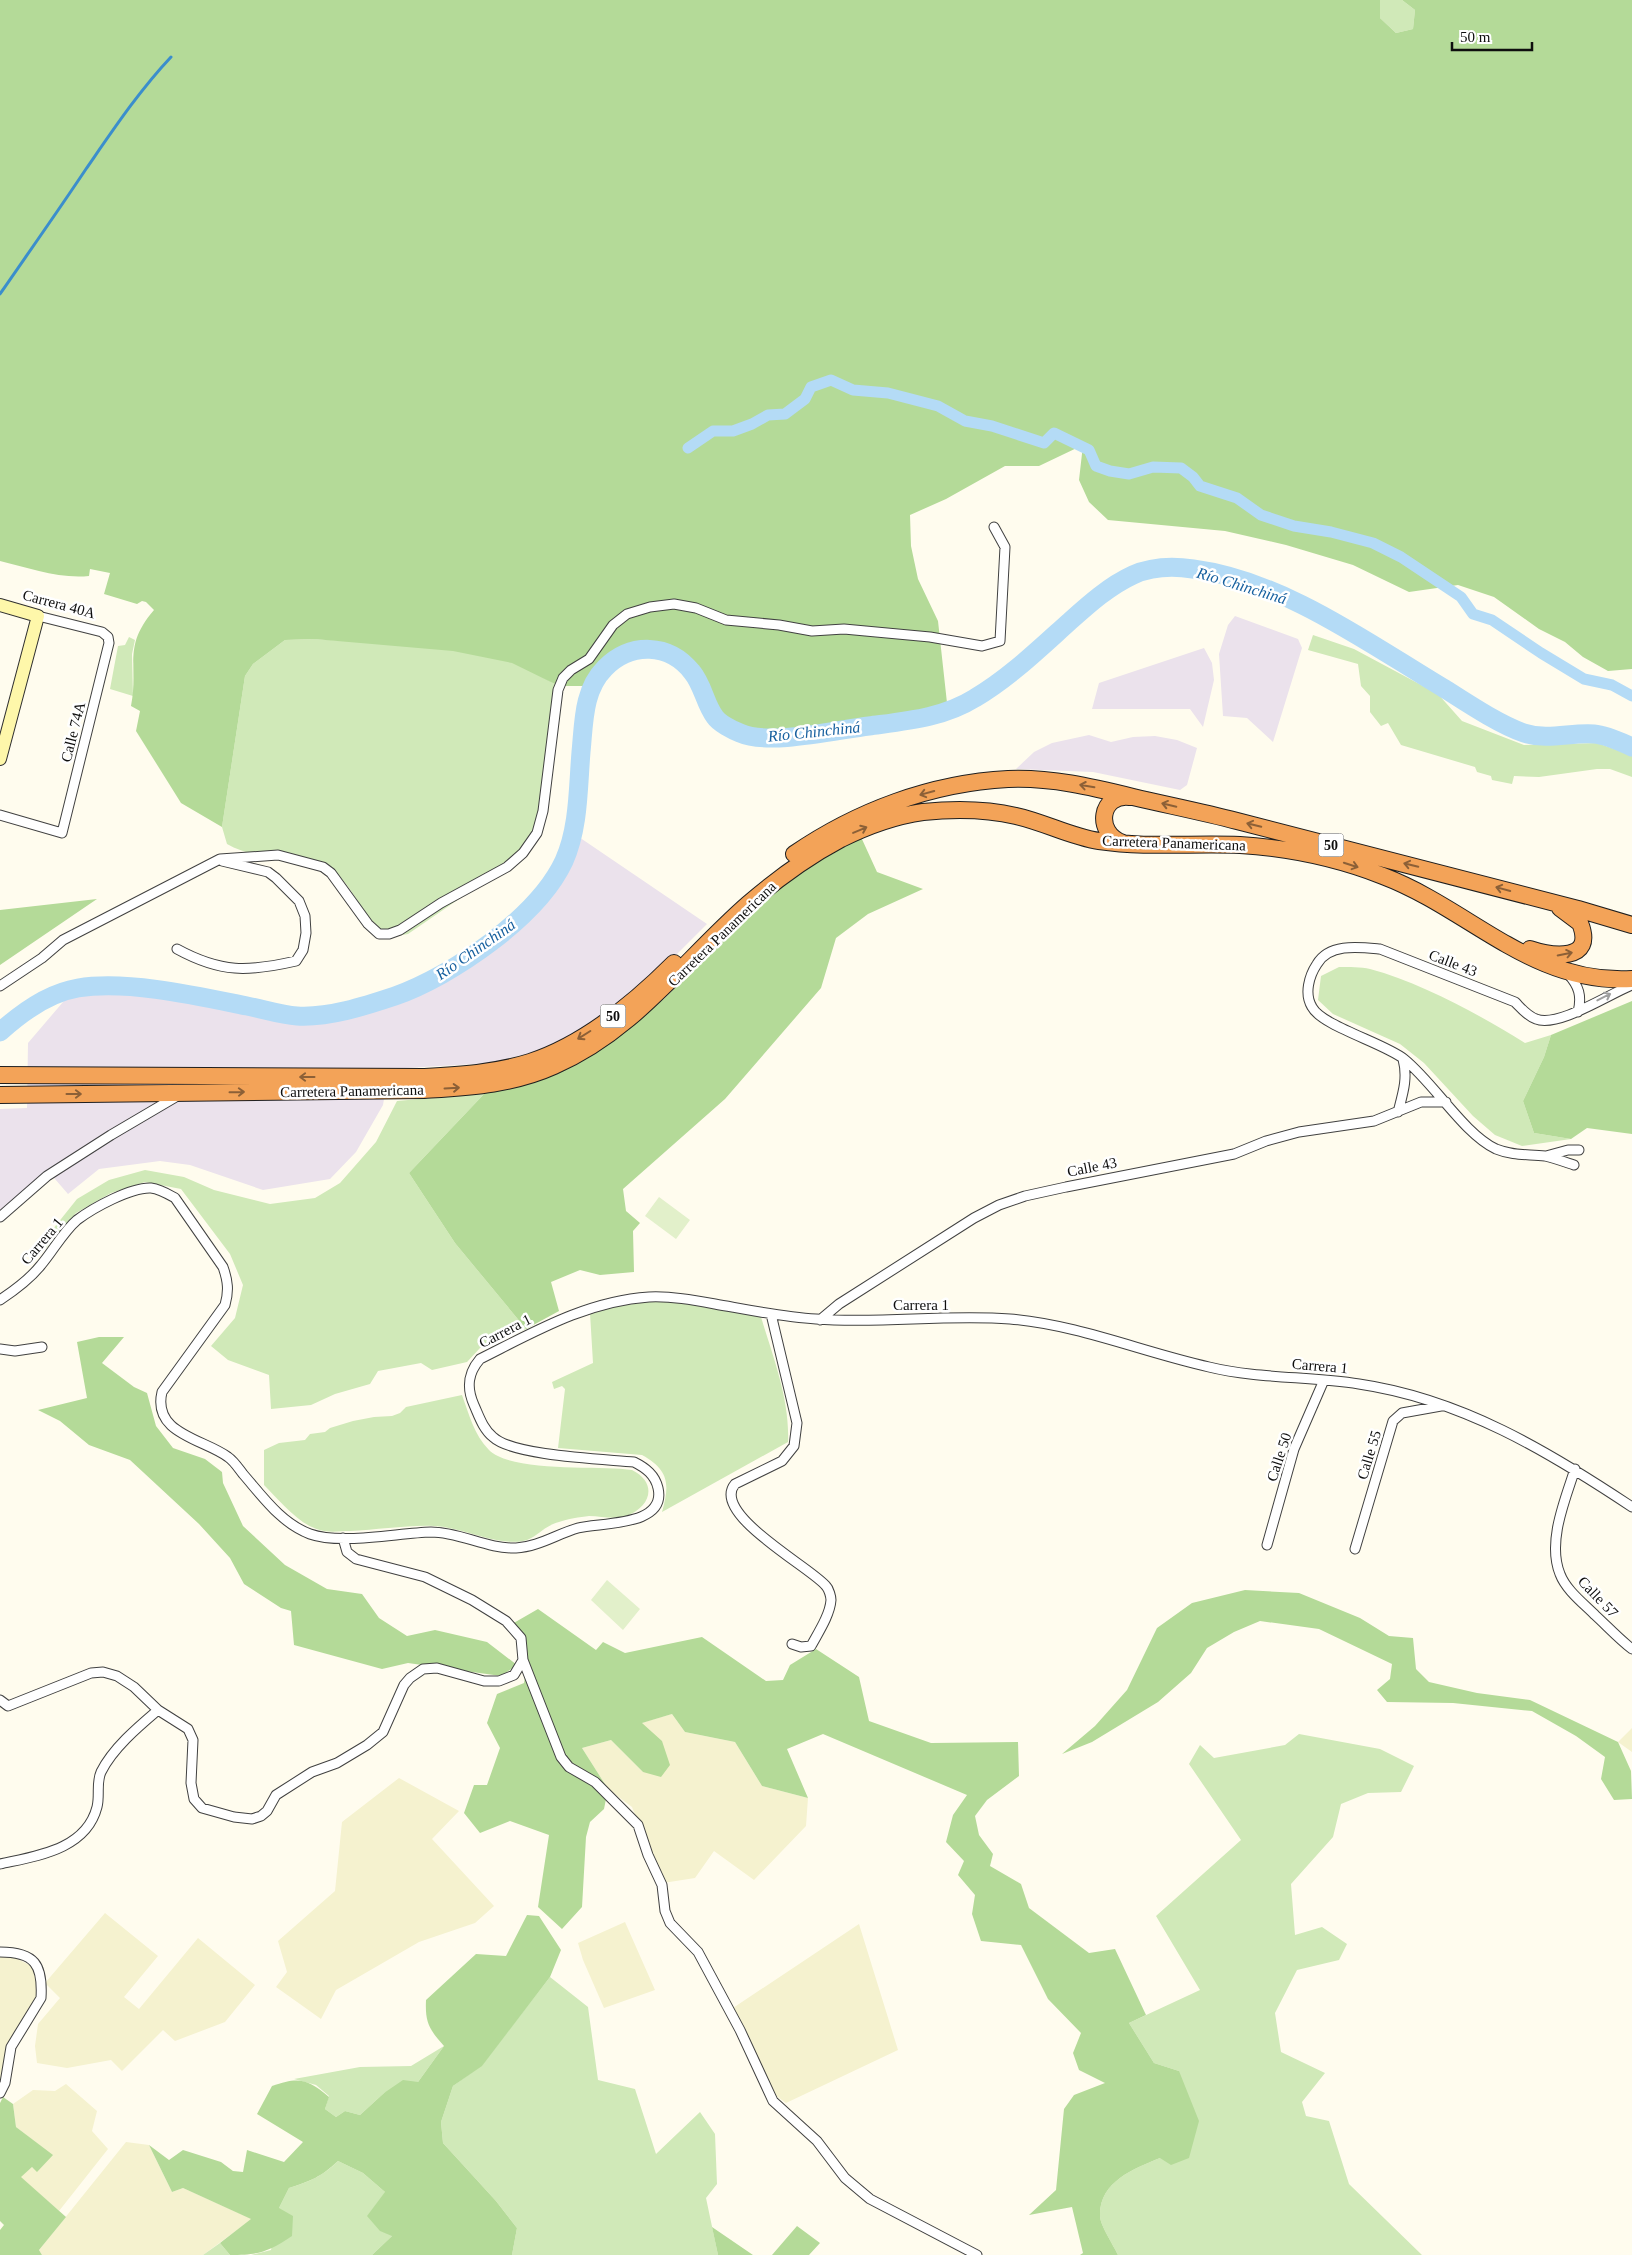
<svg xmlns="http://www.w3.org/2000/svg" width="1632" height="2255" font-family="Georgia,serif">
  <rect width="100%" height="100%" fill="#fffcee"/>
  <path fill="#ebe2ec" d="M1235,616L1298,639L1302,648L1273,742L1247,718L1223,716L1219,654L1228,625Z
    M1204,648L1212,663L1214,680L1203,727L1190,709H1092L1099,683Z
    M1089,735L1111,742L1133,737L1155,736L1177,740L1197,748L1187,785L1180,790L1093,772L1016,769L1034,752L1052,743Z
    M573,833L707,924L652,979L591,1026L545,1049L492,1063L389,1069L383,1105L356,1152L330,1179L263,1190L190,1165L160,1161L99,1169L68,1194L48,1171L0,1213V1109L27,1108L28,1043L75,988H137L224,1001L296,1016L323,1014L354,1008L396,996L435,979L502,933L529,910L551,885L566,858Z"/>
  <path fill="#f5f2cf" d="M672,1714L685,1732L735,1742L762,1786L808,1798L806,1826L754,1880L714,1851L695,1878L663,1883L632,1807L608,1789L582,1748L611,1740L643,1772L641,1723Z
    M1632,1728V1752L1618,1742Z
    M399,1778L459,1811L432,1839L494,1906L475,1923L419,1942L336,1990L321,2019L276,1987L287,1972L278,1941L335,1891L342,1822Z
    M105,1913L158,1956L124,1997L139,2009L198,1938L255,1985L225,2022L175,2041L163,2030L122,2071L111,2060L67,2068L37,2063L35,2046L38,2024L60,1998L45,1983Z
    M625,1922L655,1990L604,2008L583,1960L578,1943Z
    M859,1924L898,2050L786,2103L775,2095L733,2008Z
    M0,1956H11L34,1967L37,1974V1997L8,2045L0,2084Z
    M66,2084L97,2111L92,2131L108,2149L59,2211L20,2177L32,2167L37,2171L52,2155L16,2127L13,2104L33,2090L55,2091Z
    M126,2142L149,2145L172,2192L183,2188L252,2219L203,2255H42L39,2250Z"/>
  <path fill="#d0e9b8" d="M1380,0H1402L1415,10L1413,29L1396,33L1380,18Z
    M1313,635L1354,649L1438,694L1462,721L1524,745L1597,743L1632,755V777L1610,769H1597L1539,777L1514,776L1512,784L1492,780L1491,776L1477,772L1475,767L1401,745L1388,723L1381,726L1370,712V696L1361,686L1358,664L1308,650Z
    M129,637L135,640L132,654L133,696L110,689L118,646L125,645Z
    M314,639C379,643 448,644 511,662C527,667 543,678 559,686L545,821L520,857L408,934C403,935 395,936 389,935C369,930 355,888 337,875C310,855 259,863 227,844L222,827L245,676L253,664L285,640Z
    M1339,967C1349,967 1361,967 1370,969C1422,983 1480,1015 1525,1043L1551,1035L1544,1057L1523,1101L1534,1133L1571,1139L1522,1146L1495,1135L1473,1116L1424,1063L1400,1044L1333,1014L1318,1000L1321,976Z
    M485,1093L409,1173L455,1243L526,1329L480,1348L467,1362L432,1370L421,1363L378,1371L370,1384L335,1394L311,1405L271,1409L269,1375L228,1360L211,1346L235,1318L243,1285L230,1254L181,1189L145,1182L111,1193L76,1213L46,1248L33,1254L77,1199L109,1180L145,1170L184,1177L214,1190L270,1204L315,1198L340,1183L376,1142L397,1101Z
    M647,1302H675L761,1317C773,1357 790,1400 788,1442L662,1512C670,1484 669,1470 642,1455L558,1448L565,1389L562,1386L554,1389L552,1382L593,1363L590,1313L606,1308Z
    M462,1395C469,1414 474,1435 489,1450C512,1473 600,1465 632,1470C658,1483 651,1507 626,1516C613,1520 602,1516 589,1516C580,1517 567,1519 559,1522C543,1526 536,1539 523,1541C496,1546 462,1527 434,1526C406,1525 378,1530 350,1531C341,1531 329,1533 320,1530C299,1525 279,1500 264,1485V1450L279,1443L305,1440L310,1434L325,1432L330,1428L353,1421L374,1417L392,1416L400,1413L406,1407Z
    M1299,1734L1380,1749L1414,1766L1401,1792L1368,1793L1341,1804L1333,1837L1291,1884L1295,1935L1322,1927L1347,1944L1339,1960L1297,1970L1275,2013L1281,2052L1325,2073L1302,2102L1306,2116L1329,2121L1349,2184L1422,2255H1118C1114,2246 1100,2225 1100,2216C1099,2182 1133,2169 1160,2158L1179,2071L1154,2063L1129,2023L1200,1990L1156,1916L1241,1840L1189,1764L1200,1745L1214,1758L1285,1745Z
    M550,1977L588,2007L598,2080L635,2089L656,2154L700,2112L715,2134L717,2184L706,2198L718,2255H512L517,2228L496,2201L443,2143L441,2122L453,2086L482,2065Z
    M444,2046L418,2082L384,2093L360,2115L345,2111L336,2117L325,2109L329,2096L316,2085L294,2079L360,2067L411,2066Z
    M338,2161L363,2173L385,2192L393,2235L372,2255H251L271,2250L279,2208L289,2188C309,2182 323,2176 338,2161Z
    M220,2243L230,2255H203Z"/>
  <path fill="#b4da98" d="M0,0H1380V18L1396,33L1413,29L1415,10L1402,0H1632V669L1608,671L1583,657L1565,642L1539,629L1494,597L1458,585L1409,592L1353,565L1286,545L1225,531L1108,520L1089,502L1079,480L1083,445L1039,466H1005L946,499L910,515L911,546L918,579L938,621L948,712C912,721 874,725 836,730C813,734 764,743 742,735C710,724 710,700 695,675C682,655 647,641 625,652C610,659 600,674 590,686H559L512,663L453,651L314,639L285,640L253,664L245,676L222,827L181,803L136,731L140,711L131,706C139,665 122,647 154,610L146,602L142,601L137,604L104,594L110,573L90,569L89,576C59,579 29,568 0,561Z
    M861,837L877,872L923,889L868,914L836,938L821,988L725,1099L623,1189L626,1211L640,1223L633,1231L634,1272L600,1275L580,1270L551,1282L559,1311L526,1329L455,1243L409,1173L485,1093L583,1059L626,1031L665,998L749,912L792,877L825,855Z
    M97,899L0,965V910Z
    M1632,1001V1134L1587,1128L1571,1139L1534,1133L1523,1101L1544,1057L1551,1035Z
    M99,1337H124L102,1363L134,1387L147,1393L156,1426L173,1448L205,1459L222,1472L223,1483L243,1526L285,1565L327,1589L362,1594L379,1618L407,1636L435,1630L487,1642L517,1665L501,1676L408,1663L382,1669L294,1645L291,1611L281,1608L244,1584L230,1558L199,1524L130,1460L89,1445L60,1421L38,1410L87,1398L77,1342Z
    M1245,1590L1299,1593L1360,1618L1389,1636L1413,1638L1416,1669L1429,1682L1477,1693L1530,1700L1618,1742L1631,1771L1632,1799L1614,1800L1601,1779L1605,1757L1576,1736L1532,1711L1453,1703L1387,1702L1377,1690L1390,1679L1392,1664L1319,1629L1260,1621L1234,1632L1207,1648L1191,1673L1158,1702L1092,1742L1062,1754L1095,1726L1127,1690L1157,1628L1192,1603Z
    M538,1609L596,1650L603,1642L625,1653L702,1637L766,1681L783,1680L790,1665L816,1649L859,1677L869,1721L931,1743L1018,1742L1019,1776L987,1800L975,1816L979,1835L993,1854L990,1866L1021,1884L1029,1908L1089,1953L1115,1949L1146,2015L1129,2023L1154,2063L1179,2071L1199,2121L1189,2158L1171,2165L1160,2158C1133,2169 1099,2182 1100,2216C1100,2225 1114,2246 1118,2255H1080L1083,2253L1072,2207L1029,2215L1056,2190L1064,2109L1074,2095L1105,2083L1079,2070L1073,2053L1081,2033L1048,1999L1021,1945L981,1941L972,1914L975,1895L958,1875L964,1861L946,1842L953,1815L967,1795L823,1734L787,1749L808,1798L762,1786L735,1742L685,1732L672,1714L642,1723L662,1741L670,1765L661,1777L643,1772L611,1740L582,1748L608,1789L604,1809L590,1822L586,1837L582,1907L562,1929L538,1907L549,1835L510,1821L480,1833L464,1813L474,1785H487L500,1748L487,1723L497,1694L524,1683L527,1664L512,1624Z
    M527,1915L539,1916L561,1950L550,1977L482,2066L453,2086L441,2122L443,2143L496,2201L517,2228L512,2255H372L392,2236L380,2231L367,2216L385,2192L363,2173L338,2161C321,2177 311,2181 289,2188L279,2208L293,2216L292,2236C268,2252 259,2255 230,2255L220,2243L251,2219L183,2188L172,2192L149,2145L169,2160L183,2150L221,2162L233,2171L243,2172L247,2150L284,2162L303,2142L257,2114L272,2086C298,2077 307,2078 329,2097L325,2109L336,2117L345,2111L360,2115L384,2093L403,2080L418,2082L444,2046C429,2029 425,2023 426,2000L476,1954L506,1956Z
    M3,2097L13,2104L16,2127L53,2155L37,2172L32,2167L21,2177L66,2217L39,2250L42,2255H0V2230L4,2225L0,2221V2103Z
    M797,2226L820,2243L809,2255H772Z
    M712,2227L753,2255H718Z"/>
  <path fill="#e2f0ca" d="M659,1197L690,1220L676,1239L645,1216Z
    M607,1580L640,1609L623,1630L591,1600Z"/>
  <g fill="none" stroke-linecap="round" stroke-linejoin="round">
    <path stroke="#3b8ecc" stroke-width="3" d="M0,294C29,252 58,211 86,169C113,130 139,91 171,57"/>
    <path stroke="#b4dbf6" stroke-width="11" d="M688,448L713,431H733L752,424L768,415L785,414L805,399L811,387L831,380L853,390L888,393L938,406L965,421L992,426L1044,443L1054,433L1089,450L1096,466L1110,471L1129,474L1153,467L1181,468L1193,477L1200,486L1237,498L1261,515L1294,526L1331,532L1373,543L1401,557L1461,597L1473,614L1492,620L1541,653L1584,679L1612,685L1632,696"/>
    <path stroke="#b4dbf6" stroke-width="19" d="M0,1032C22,1012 48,993 78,988C128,980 198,996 247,1006C263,1009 281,1015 297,1016C328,1018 365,1006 395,996C452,976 538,917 564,861C579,828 578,787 581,752C584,722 583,690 605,668C631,642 669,643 692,672C703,685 705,704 715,717C719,723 732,730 740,733C769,746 836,730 869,726C906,721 943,718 975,698C1009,678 1039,649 1069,622C1088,605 1109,586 1133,575C1151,567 1173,566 1193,569C1284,581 1368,643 1445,689C1467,703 1500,725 1524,733C1548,741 1571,732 1594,734C1607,735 1621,742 1632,747"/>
    <g stroke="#414141" stroke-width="11">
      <path id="street" d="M0,815L62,833L109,643L108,637L102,632L38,616
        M177,949C221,973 248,972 296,961L303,950L306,933L305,916L299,901L276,878L268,872L222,861
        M1568,974C1579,986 1582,996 1578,1012
        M0,986L42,958L63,940L220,859L278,855L323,867L331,873L368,924L379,934H389L400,930L441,903L507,867L523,853L537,833L543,811L558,690L563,678L571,670L589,659L613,625L627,614L650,607L674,604L696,608L726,620L779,625L812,631L844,629L930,637L982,646L1000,641L1005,547L994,527
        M1398,1112C1403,1093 1408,1078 1403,1059
        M1546,1156L1568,1150H1579
        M1574,1165C1565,1162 1554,1158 1545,1156C1528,1154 1513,1156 1496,1149C1464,1134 1434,1083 1404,1059C1384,1043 1322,1026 1312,1007C1304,994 1309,976 1317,964C1329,943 1359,947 1380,949L1515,1002C1521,1008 1527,1016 1536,1019C1558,1028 1609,994 1632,985
        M0,1217L47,1176L111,1135L179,1095
        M0,1300C15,1290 30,1279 41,1265C53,1251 63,1232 77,1220C93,1208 131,1187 151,1188C160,1189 168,1194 175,1198L223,1267C228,1281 229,1291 225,1305L162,1392C152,1434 204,1439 228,1457C234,1461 239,1469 243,1474C263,1497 281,1523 310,1534C341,1545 397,1533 431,1532C460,1532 487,1549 516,1548C538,1547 557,1534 578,1528C600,1522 667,1527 658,1488C655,1475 646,1468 634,1462C603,1459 513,1456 493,1437C483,1429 479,1416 474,1405C466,1387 468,1373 480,1359C534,1332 587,1301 649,1297C671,1296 693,1300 715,1304C749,1310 782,1317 816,1319C880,1324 946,1314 1010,1319C1079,1325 1142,1352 1209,1367C1258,1379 1310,1376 1359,1384C1461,1399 1548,1451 1632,1507
        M771,1314L797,1423L794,1446L782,1461L735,1484C710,1514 812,1568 826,1586C829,1589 831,1597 831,1600C830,1615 818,1633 811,1646L801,1647L792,1644
        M820,1320L839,1304L974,1218L999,1205L1025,1196L1066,1187L1234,1154L1266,1141L1299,1132L1374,1121L1421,1102H1446
        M0,1349L15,1351L42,1347
        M1575,1469C1565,1500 1547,1542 1560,1574C1566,1590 1583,1603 1595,1615C1607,1626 1619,1639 1632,1649
        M343,1538L347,1552L356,1559L425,1577L472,1600L506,1621L521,1638L523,1660L561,1757L569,1767L595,1782L638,1825L648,1855L662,1885L665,1911L670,1923L698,1952L740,2030L773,2101L817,2141L845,2178L870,2199L977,2255
        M1267,1545L1294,1449L1324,1380
        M1355,1549L1393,1421L1402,1413L1441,1406
        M0,1700L8,1706L91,1673L103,1672L117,1676L134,1687L158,1710L188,1729L193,1740L191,1783L194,1799L202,1808L234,1817L252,1819L261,1816L267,1811L276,1795L312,1772L337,1763L367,1745L383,1732L404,1685L410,1678L423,1669L437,1668L484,1681H499L514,1675L523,1660
        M0,1864C36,1856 86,1850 97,1807C100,1796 96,1783 101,1772C113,1748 138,1727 158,1710
        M0,1952C35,1952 43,1965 41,1998L11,2047L5,2083L0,2093"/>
    </g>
    <g stroke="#303030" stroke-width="14">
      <path id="secondary" d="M0,605L38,616L0,759"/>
    </g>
    <g stroke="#1f1f1f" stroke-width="18">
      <path id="highway" d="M1123,843C1094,833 1100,793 1130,797
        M794,854C857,811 931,783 1008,779C1050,777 1092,787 1133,797C1167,805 1202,812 1237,821C1350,850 1464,879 1578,909L1632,925
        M1530,949C1551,956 1596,963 1580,923L1560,908
        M0,1075L424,1077C459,1075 495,1073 530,1062C585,1044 634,1003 674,963
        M0,1095L424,1090C469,1087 512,1085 554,1066C635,1031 684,960 748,904C777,879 807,857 841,839C867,826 894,816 923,812C953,809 986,809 1016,816C1044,822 1071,837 1099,841C1146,848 1193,843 1240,845C1289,848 1337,858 1383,876C1470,909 1532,985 1632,979"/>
    </g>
    <use href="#street" stroke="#fff" stroke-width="9"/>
    <use href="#secondary" stroke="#fef7aa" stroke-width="12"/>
    <use href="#highway" stroke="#f3a358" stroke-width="16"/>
  </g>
  <defs><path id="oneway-shaft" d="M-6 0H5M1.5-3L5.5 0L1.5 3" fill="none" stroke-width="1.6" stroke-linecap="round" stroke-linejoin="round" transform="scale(1.25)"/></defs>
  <g stroke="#8c6037">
    <use href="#oneway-shaft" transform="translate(1087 786) rotate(-171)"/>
    <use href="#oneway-shaft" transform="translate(927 793) rotate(165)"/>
    <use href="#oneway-shaft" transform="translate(1169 805) rotate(-167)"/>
    <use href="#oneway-shaft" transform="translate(1254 825) rotate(-166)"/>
    <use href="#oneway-shaft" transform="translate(860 830) rotate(-23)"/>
    <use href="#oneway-shaft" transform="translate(1351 865) rotate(18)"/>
    <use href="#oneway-shaft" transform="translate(1411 865) rotate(-166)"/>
    <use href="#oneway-shaft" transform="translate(1503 889) rotate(-165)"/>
    <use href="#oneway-shaft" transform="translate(1565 954) rotate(-11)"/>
    <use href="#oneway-shaft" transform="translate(584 1035) rotate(148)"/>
    <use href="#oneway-shaft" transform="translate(307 1077) rotate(-180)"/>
    <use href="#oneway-shaft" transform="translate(452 1088) rotate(-3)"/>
    <use href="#oneway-shaft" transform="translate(237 1092) rotate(-1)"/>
    <use href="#oneway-shaft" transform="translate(74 1094)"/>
  </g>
  <use stroke="#9f9f9f" href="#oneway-shaft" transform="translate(1604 997) rotate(-27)"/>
  <g text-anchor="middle" stroke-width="5" stroke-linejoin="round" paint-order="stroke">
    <g fill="#fff" stroke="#565656" stroke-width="1">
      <rect x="1318.5" y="833.5" width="25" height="23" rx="4"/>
      <rect x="600.5" y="1004.5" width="25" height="23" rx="4"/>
    </g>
    <g font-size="14" font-weight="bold" fill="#0e0e0e">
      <text x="1331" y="850">50</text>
      <text x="613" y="1021">50</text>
    </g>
    <g font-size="15" fill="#0e0e0e" stroke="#fff">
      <text transform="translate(59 604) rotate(15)" y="5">Carrera 40A</text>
      <text transform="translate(73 732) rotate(-76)" y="5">Calle 74A</text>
      <text transform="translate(1174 843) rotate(2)" y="5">Carretera Panamericana</text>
      <text transform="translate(722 934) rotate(-44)" y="5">Carretera Panamericana</text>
      <text transform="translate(1453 963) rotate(21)" y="5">Calle 43</text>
      <text transform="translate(352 1091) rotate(-1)" y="5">Carretera Panamericana</text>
      <text transform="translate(1092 1167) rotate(-11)" y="5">Calle 43</text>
      <text transform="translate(42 1241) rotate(-50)" y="5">Carrera 1</text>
      <text x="921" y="1310">Carrera 1</text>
      <text transform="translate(505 1331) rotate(-27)" y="5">Carrera 1</text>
      <text transform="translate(1320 1366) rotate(5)" y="5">Carrera 1</text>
      <text transform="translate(1369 1455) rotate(-73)" y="5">Calle 55</text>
      <text transform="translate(1279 1457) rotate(-72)" y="5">Calle 50</text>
      <text transform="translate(1598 1597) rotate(46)" y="5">Calle 57</text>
    </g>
    <g font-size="16" font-style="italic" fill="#17609f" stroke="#fff">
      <text transform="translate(1242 585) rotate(17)" y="6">Río Chinchiná</text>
      <text transform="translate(814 731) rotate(-6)" y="6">Río Chinchiná</text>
      <text transform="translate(475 949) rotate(-35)" y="6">Río Chinchiná</text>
    </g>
  </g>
  <path d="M1452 42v8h80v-8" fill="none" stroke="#0e0e0e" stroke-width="2.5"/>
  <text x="1460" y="42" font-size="15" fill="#0e0e0e" stroke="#ffffff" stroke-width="4" paint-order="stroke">50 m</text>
</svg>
